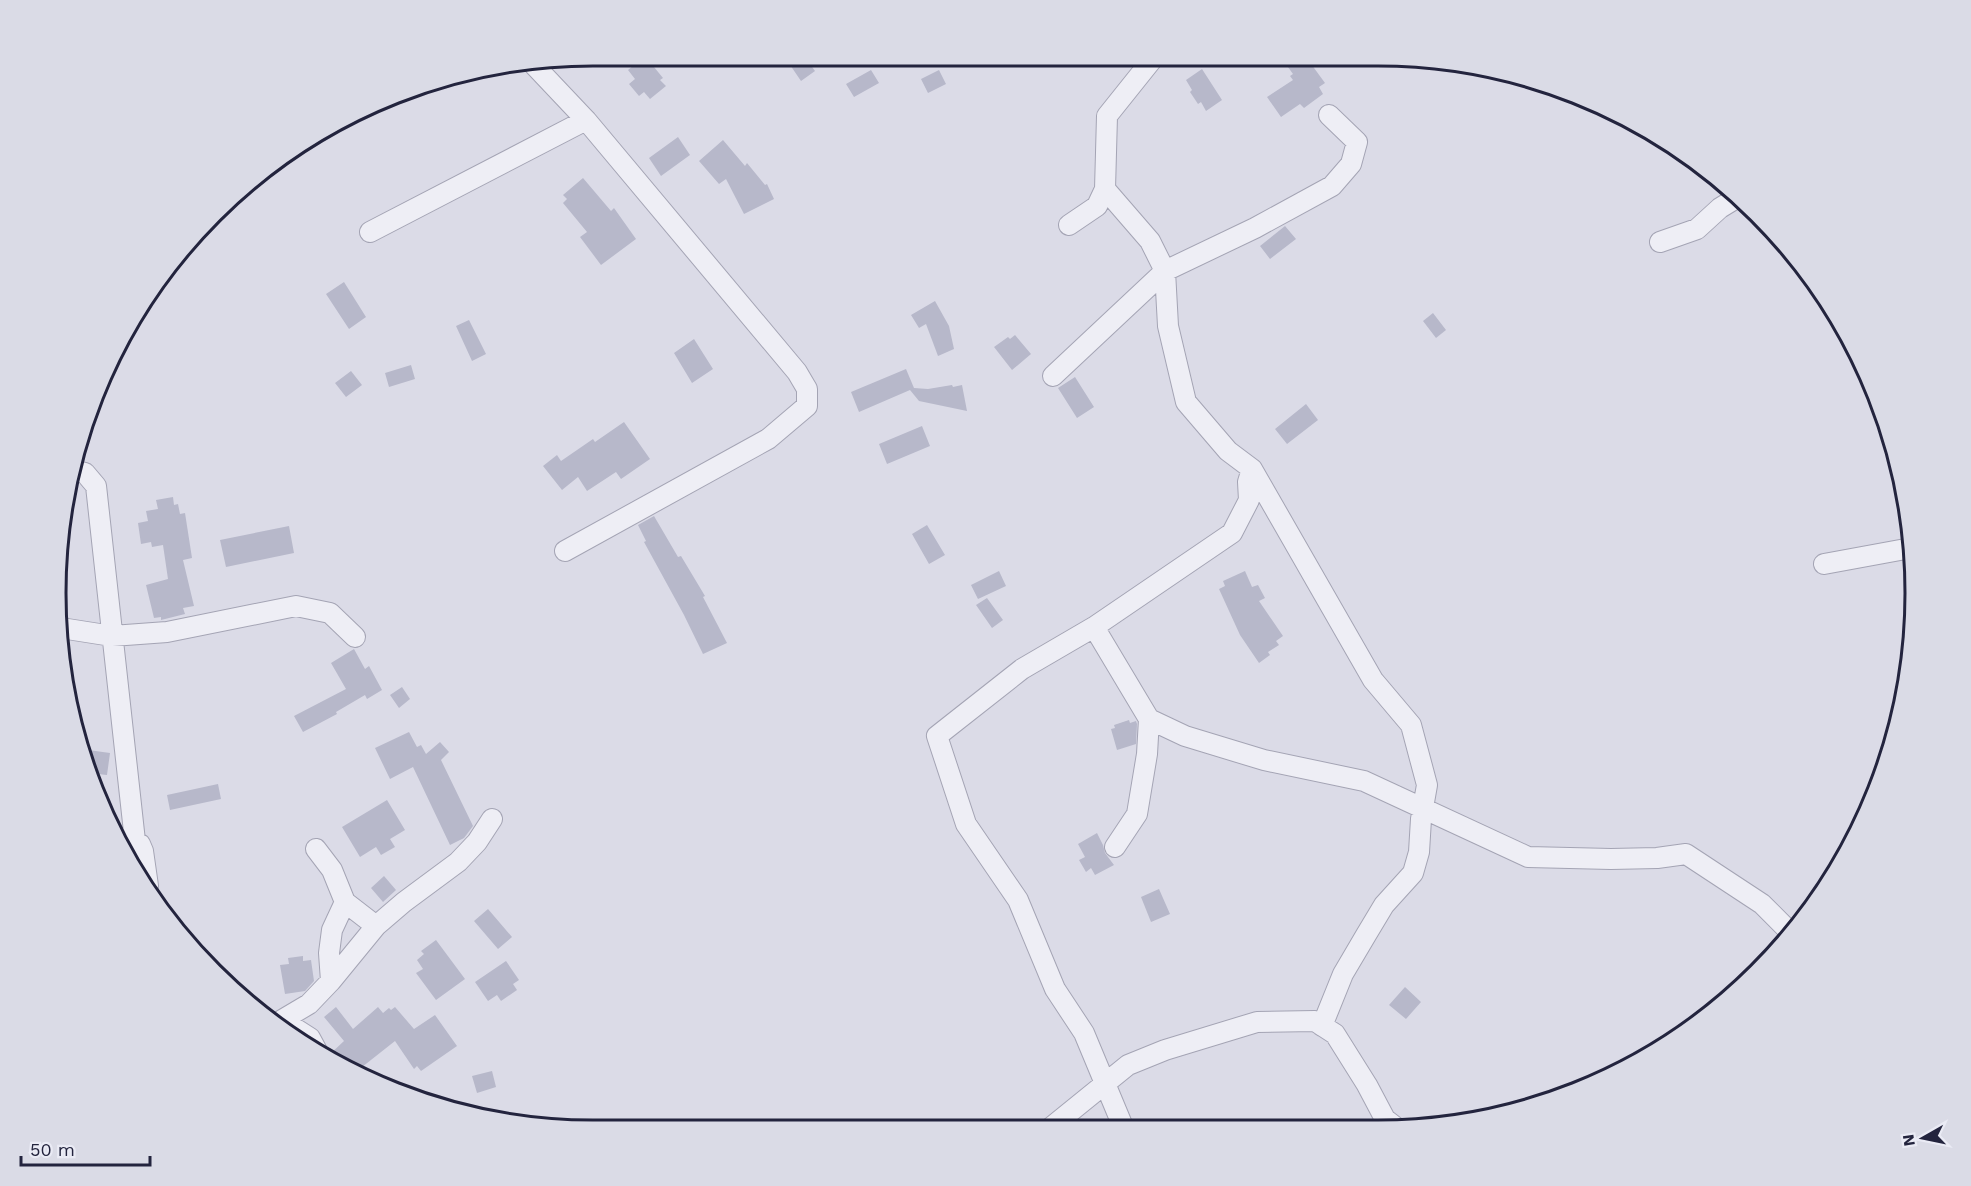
<svg xmlns="http://www.w3.org/2000/svg" width="1971" height="1186" font-family="'Work Sans',sans-serif">
  <rect width="100%" height="100%" fill="#dbdbe7"/>
  <path fill="#b7b8ca" d="M645,56L663,78L660,80L666,86L650,99L644,92L639,96L629,84L635,79L628,70Z
    M784,56H804L815,71L801,81Z
    M1280,56L1306,57L1325,83L1319,87L1323,94L1304,108L1300,104L1281,117L1267,97L1293,80L1290,76L1293,74Z
    M1202,69L1222,100L1206,111L1201,102L1198,104L1190,92L1192,90L1186,80Z
    M871,70L879,83L854,97L846,84Z
    M939,70L946,84L928,93L921,79Z
    M678,137L690,155L661,176L649,158Z
    M723,140L745,166L747,163L765,185L767,184L774,199L744,214L726,179L719,184L699,161Z
    M583,178L611,211L614,208L636,239L601,265L580,237L587,232L563,203L567,199L563,195Z
    M1285,226L1296,239L1270,259L1260,246Z
    M344,282L366,317L349,329L326,294Z
    M935,301L949,326L954,349L938,356L926,324L919,328L911,315Z
    M1433,313L1446,330L1436,338L1423,321Z
    M469,320L486,354L472,361L456,326Z
    M1015,335L1031,354L1012,370L994,347L1008,337L1010,339Z
    M694,339L713,369L692,383L674,353Z
    M411,365L415,379L389,387L385,373Z
    M906,369L914,388L928,389L952,385L953,387L962,385L967,411L919,401L910,390L859,412L851,392Z
    M351,371L362,385L346,397L335,383Z
    M1075,377L1094,407L1077,418L1058,388Z
    M1306,404L1318,420L1287,444L1275,429Z
    M624,422L650,459L621,479L616,472L587,491L578,477L562,490L543,466L557,455L561,461L593,439L595,442Z
    M922,426L930,446L887,464L879,444Z
    M173,497L174,505L178,504L180,514L185,513L192,558L183,560L194,606L183,608L185,614L161,620V617L154,618L146,585L168,579L163,545L152,547L151,542L141,544L138,523L148,521L146,511L158,509L156,500Z
    M654,516L678,557L681,556L705,596L703,597L727,643L703,654L684,615L644,542L646,541L638,525Z
    M927,525L945,555L929,564L912,534Z
    M289,526L294,553L226,567L220,540Z
    M999,571L1006,586L978,599L971,585Z
    M1245,571L1252,587L1258,585L1265,598L1259,601L1283,636L1276,641L1279,645L1268,652L1270,655L1259,663L1240,635L1219,589L1225,586L1223,581Z
    M987,598L1003,620L992,628L976,605Z
    M354,649L365,669L369,666L382,690L367,699L365,695L336,712L337,714L303,732L294,716L346,689L331,663Z
    M402,687L410,699L399,708L390,695Z
    M1129,720L1130,723L1136,721L1137,724L1136,744L1117,750L1111,729L1115,728L1114,725Z
    M409,732L417,747L421,745L426,754L440,742L449,752L441,760L473,826L464,838L450,845L413,767L390,779L375,748Z
    M81,749L110,753L107,775L98,774L96,788L84,766Z
    M218,784L221,799L170,810L167,795Z
    M387,800L405,830L390,839L395,847L381,855L376,847L360,857L342,827Z
    M1097,833L1103,845L1105,853L1114,865L1095,875L1091,868L1086,872L1079,860L1085,857L1078,844Z
    M384,876L396,890L383,902L371,888Z
    M1159,889L1170,914L1151,922L1141,897Z
    M488,909L512,937L498,949L474,921Z
    M436,940L465,979L436,1000L416,973L423,969L417,960L424,954L421,951Z
    M303,956V961L311,960L314,981L305,991L285,994L280,965L289,964L288,958Z
    M506,961L519,980L513,984L517,990L501,1001L497,995L488,1001L475,982Z
    M1405,987L1421,1002L1406,1019L1389,1005Z
    M336,1007L353,1029L378,1007L383,1013L389,1008L391,1010L395,1007L414,1029L435,1015L457,1046L421,1071L417,1066L414,1069L395,1041L357,1071L328,1056L344,1041L324,1017Z
    M492,1071L496,1087L477,1093L472,1076Z"/>
  <g fill="none" stroke-linecap="round" stroke-linejoin="round">
    <g stroke="#a4a4b4" stroke-width="22">
      <path id="minor" d="M1155,56L1107,116L1105,189L1150,241L1165,271L1168,326L1186,402L1228,451L1252,469L1373,680L1411,725L1427,785L1421,819L1419,852L1413,873L1384,905L1366,935L1343,974L1322,1026
        M534,65L586,120L797,372L807,389V406L768,439L565,551
        M1069,225L1097,206L1105,189
        M370,232L586,120
        M1660,242L1697,229L1720,208L1738,197
        M1053,376L1165,271L1255,228L1332,186L1351,164L1357,142L1329,115
        M76,471L85,473L96,486L135,841
        M1824,564L1911,548
        M1094,627L1149,719L1185,736L1264,760L1364,781L1528,857L1611,859L1657,858L1686,854L1762,904L1790,932
        M61,628L112,636L167,632L296,606L330,613L355,637
        M124,838L140,844L143,851L148,886
        M1115,847L1137,814L1147,754L1149,719
        M316,849L332,870L345,902L332,930L329,953L331,981L309,1004L282,1020L310,1038L317,1051
        M345,902L376,926
        M331,981L376,926L404,902L458,862L477,842L492,819
        M1049,1129L1128,1065L1165,1050L1257,1022L1315,1021L1335,1034L1367,1085L1385,1119L1398,1129
        M1124,1129L1084,1033L1055,989L1018,900L966,824L937,736L1022,669L1094,627L1232,533L1249,500L1248,482L1252,469"/>
    </g>
    <use href="#minor" stroke="#eeeef5" stroke-width="20"/>
  </g>
  <path d="M0 0H1971V1186H0ZM593 66H1378A527 527 0 0 1 1905 593V593A527 527 0 0 1 1378 1120H593A527 527 0 0 1 66 593V593A527 527 0 0 1 593 66Z" fill="#dadbe6" fill-rule="evenodd"/>
  <path fill="none" stroke="#23243e" stroke-width="3" d="M593 66H1378A527 527 0 0 1 1905 593V593A527 527 0 0 1 1378 1120H593A527 527 0 0 1 66 593V593A527 527 0 0 1 593 66Z"/>
  <g transform="translate(1923 1138) rotate(261)" stroke="#eaebf5" stroke-width="4.5" paint-order="stroke">
  <path d="M0-4.5L10 22L0 15L-10 22Z" fill="#23243e"/>
  <text y="-9" font-size="16" font-weight="bold" text-anchor="middle" fill="#23243e">N</text>
  </g>
  <path d="M21 1156v9h129v-9" fill="none" stroke="#23243e" stroke-width="3"/>
  <text x="30" y="1156" font-size="18" fill="#23243e" stroke="#eaebf5" stroke-width="4.5" paint-order="stroke">50 m</text>
</svg>
